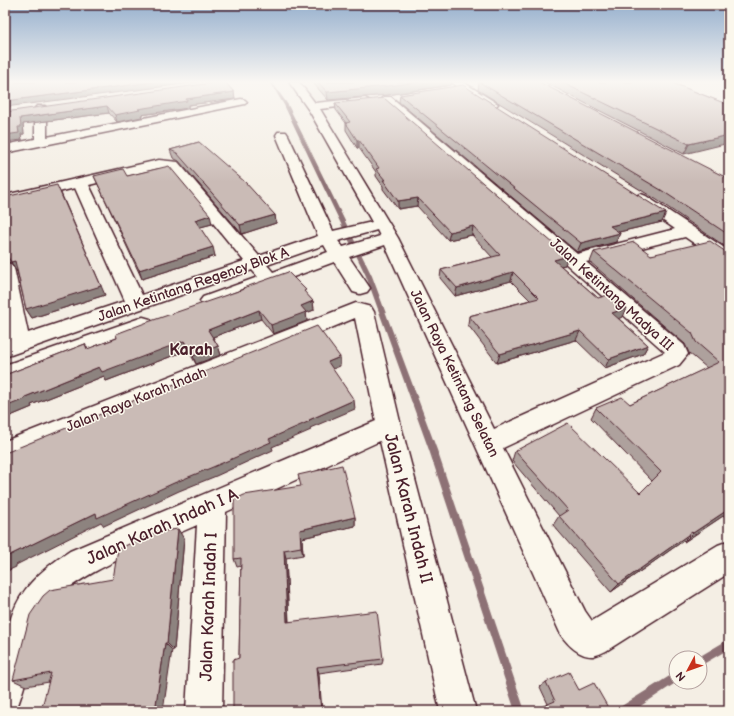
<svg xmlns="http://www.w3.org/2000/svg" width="734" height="716" font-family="'Balsamiq Sans',sans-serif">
  <rect width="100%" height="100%" fill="#f4eee4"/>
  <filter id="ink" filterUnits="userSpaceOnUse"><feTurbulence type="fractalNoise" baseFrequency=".025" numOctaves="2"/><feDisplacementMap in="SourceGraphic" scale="8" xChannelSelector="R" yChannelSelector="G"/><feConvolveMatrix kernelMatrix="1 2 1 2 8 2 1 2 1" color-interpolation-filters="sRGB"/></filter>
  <g filter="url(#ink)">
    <path fill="#e7dfd6" d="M304,82H442L449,86L315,104Z"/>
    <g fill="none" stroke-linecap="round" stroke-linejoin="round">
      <path fill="#8d7174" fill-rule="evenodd" d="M270,82H272L288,105L372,276L437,450L525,711H515L429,450L366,276L284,105Z
        M729,639V649L700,666V658H697Z
        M676,672V682H677L633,711H619L620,707Z"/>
      <g stroke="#4a1f2b" stroke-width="3">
        <path id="minor" d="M289,82H299L315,103L365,98L371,101L365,104L320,109L398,238L494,429L665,352L383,101L381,99L383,97H391L577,254L675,229L636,202L633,199L636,196L641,194L646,196L729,251V264L723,263L685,237L586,262L684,345L688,354L679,365L503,448L585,611L592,621L718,545L729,541V573L606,651C602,653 597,655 593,656C580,657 568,645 561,635L385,245L349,257L370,288L367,292L360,294L353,292L334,262L217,305L210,307L203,305L200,301L203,297L258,277L252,270L5,357V341L9,340L5,320V263L11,264L14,268L28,333L125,301L75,188L5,205V195L159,160L178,162L259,256L318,236L276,135L278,132H286L288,135L333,231L372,222L310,112ZM159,168L169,169L244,261L142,295L89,185ZM377,230L380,236L343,247L338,241ZM324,245L328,252L273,272L267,265Z
          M451,82H463L498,104L496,106H488Z
          M241,99L245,100L247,102L245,104L5,153V145L35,139V108L37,106H45L47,108V137Z
          M356,303L371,307L374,312L401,426L476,711H440L380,441L226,512L222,711H186L197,525C158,543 59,578 42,617C38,624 37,633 36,640C30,662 26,684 18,705L5,710C5,631 0,596 70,551L376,421L355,318L5,463V441Z
          M143,317L150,319L153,324L150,329L5,382V365Z"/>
      </g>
      <use href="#minor" fill="#fbf7ec" fill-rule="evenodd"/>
    </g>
    <path fill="#aea19d" stroke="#4a1f2b" d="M314,82H452L451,85L387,95L328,100L314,84Z
      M479,82L729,179V249L657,200L478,90Z
      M544,82H670L729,105L684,154Z
      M234,92L235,99L188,105V108L141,115L142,117L117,122L109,113L23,124L24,134H21L22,140L5,112Z
      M400,95L662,222L619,232L620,233L616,242L577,252L399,102Z
      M335,103L565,265L561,266L598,298L623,317L618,318L648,345L643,354L605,368L576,340L497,363L468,325L469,316L530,300L511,281L455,296L440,278L441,270L492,257L472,235L448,240L417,206L398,209L383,189V186L376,176V172L359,148H357L346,130V123L336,110Z
      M199,142L275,215L276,223L242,234L179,161L173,158L170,150Z
      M94,176L212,224L200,227L215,256L142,279Z
      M5,197L105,295L32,318L26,309L17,271H16L11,263L5,262Z
      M594,252L651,255L729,254V512L684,542L683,541L611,592L553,525L559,516L512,461L515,451L640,493L652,481L591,418L596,408L630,404L707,368L689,353L685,344L590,262Z
      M243,288L306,294L313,301L314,310L306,313L307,321L273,334L261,319L213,337L218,346L221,355L196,364L188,350L106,381L104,376L31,405L32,407L8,417L9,420L5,422V375L85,344L88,349L243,289Z
      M355,517V526L302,538L303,555L286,558L289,622L383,659L382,664L319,673L239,658L241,566L237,567L234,559Z
      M184,539L174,650L49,682L26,686L13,680L113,579Z
      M546,682L579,690L610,711H534L548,704L540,687Z"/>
    <path fill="#8d837f" stroke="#4a1f2b" d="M153,82H199L5,107V101Z
      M420,82H452L451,85L387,95L328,100L327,92Z
      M234,92L235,99L188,105V108L141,115L142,117L117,122L115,115L138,109L186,99Z
      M107,106L109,113L23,124L24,134H21L22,140L5,142V135L18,127L20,118Z
      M729,135V143L684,154L689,144Z
      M357,140H359V148H357Z
      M61,193L105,295L32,318L26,309Z
      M418,198L417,206L398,209V201Z
      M666,213L662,222L606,235L610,226Z
      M210,215L212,224L197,228L195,220Z
      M275,215L276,223L242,234L240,225Z
      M473,226L472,235L448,240L450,232Z
      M620,233L616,242L577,252L581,243Z
      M213,247L215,256L142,279L139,270Z
      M568,256L565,265L551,268L554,260Z
      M15,261L20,270L16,271L11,262Z
      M513,272L511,281L455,296L457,288Z
      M313,301L314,310L306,313L307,321L273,334L271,325L301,306Z
      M627,308L623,317L608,322L612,313Z
      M259,310L261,319L210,338L208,330Z
      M580,331L576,340L497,363L500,354Z
      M184,341L188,350L106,381L104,376L31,405L32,407L8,417L9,420L5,422V407L25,397L99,367Z
      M648,345L643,354L605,368L609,359Z
      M218,346L221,355L196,364L193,356Z
      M340,357V366L328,371V362Z
      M354,400L355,409L310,428L311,430L272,447L273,450L216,476L179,491L104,526L101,522L16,565V567L5,572V561L6,557L96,513L269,439L309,420Z
      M729,509V512L684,542L693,533Z
      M355,517V526L302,538L303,555L301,547L300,530Z
      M178,529L184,539L174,650L167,643Z
      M692,532L683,541L611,592L619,584Z
      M284,550L286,558L289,629L287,622Z
      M165,643L172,650L163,711H155Z
      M317,667L319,673L322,711H321Z"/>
    <path fill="#cabbb6" stroke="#4a1f2b" d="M5,82H153L5,101Z
      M219,82H225L234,92L186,99L187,101L138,109L140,110L115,115L107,106L20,118L21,127H18L19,133L5,135V112Z
      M318,82H420L387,86L327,92Z
      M479,82H539L729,179V235L661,190Z
      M561,82H670L729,105V135L689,144Z
      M463,85L666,213L610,226L620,233L581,243L400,95Z
      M384,98L568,256L554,260L598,298L611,294L627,308L612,313L648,345L609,359L580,331L500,354L469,316L539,298L513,272L457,288L441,270L500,255L473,226L450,232L418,198L398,201L383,180H385L376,169L379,168L359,140H357L346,123L350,122L335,103Z
      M199,142L245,182L275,215L240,225L177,153L170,150Z
      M169,166L210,215L195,220L213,247L139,270L94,176L123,169L127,176Z
      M57,185L101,286L26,309L15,261L11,262L6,254H5V197Z
      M710,241L729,254V509L693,533L692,532L619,584L559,516L568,510L515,451L568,423L640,493L661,472L596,408L622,397L630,404L719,362L696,342L692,333L594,252L634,242L651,255Z
      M288,272L306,290L304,291L313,301L301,306L306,312L271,325L259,310L208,330L218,346L193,356L184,341L102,372L99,367L25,397V399L5,407V375L85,344L87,349L117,338L116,334L145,323L244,289L243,288Z
      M317,326L340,357L328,362L354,400L309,420L310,421L269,439L271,442L213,467L174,483L97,518L96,513L6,557L7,560L5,561V453Z
      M342,465L355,517L300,530L301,547L284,550L287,622L377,611L383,659L317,667L321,711H233V660L239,658L241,558L234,559V500L244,495L301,486L298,475Z
      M178,529L167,643H165L155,711H41L51,673L13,680L30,615L43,596L50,590L113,579L118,549L156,532Z
      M569,672L579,690L594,683L610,711H535L534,710L555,701L546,682Z"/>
  </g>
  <linearGradient id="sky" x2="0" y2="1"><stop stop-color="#95afcd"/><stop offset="0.45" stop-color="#faf7f3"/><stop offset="1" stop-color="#faf7f3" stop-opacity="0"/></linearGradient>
  <rect width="734" height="182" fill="url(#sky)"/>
  <g text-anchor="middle" stroke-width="3" stroke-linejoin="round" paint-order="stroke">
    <g font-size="14" fill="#4a1f2b" stroke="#fbf7ec">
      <text transform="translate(193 284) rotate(-19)" y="5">Jalan Ketintang Regency Blok A</text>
      <text transform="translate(612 294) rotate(42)" y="5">Jalan Ketintang Madya III</text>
      <text transform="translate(455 373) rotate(64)" y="5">Jalan Raya Ketintang Selatan</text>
      <text transform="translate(136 399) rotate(-22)" y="5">Jalan Raya Karah Indah</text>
    </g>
    <g font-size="16" font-weight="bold" fill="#4a1f2b" stroke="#fbf7ec">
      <text x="191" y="355">Karah</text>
    </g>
    <g font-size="17" fill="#4a1f2b" stroke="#fbf7ec">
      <text transform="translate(409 508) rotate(76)" y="6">Jalan Karah Indah II</text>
      <text transform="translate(162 526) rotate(-24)" y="6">Jalan Karah Indah I A</text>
      <text transform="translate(208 607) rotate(-88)" y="6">Jalan Karah Indah I</text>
    </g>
  </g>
  <rect width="734" height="716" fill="none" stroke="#fbf7ec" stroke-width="20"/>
  <rect x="10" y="10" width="714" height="696" fill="none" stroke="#4a1f2b" stroke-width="1.5" filter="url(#ink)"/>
  <g transform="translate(688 670) rotate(229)"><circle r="19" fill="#fbf7ec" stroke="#b4a19f"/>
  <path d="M0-3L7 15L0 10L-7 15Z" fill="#c8321e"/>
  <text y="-6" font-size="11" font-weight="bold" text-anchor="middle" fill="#4a1f2b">N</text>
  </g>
</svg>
